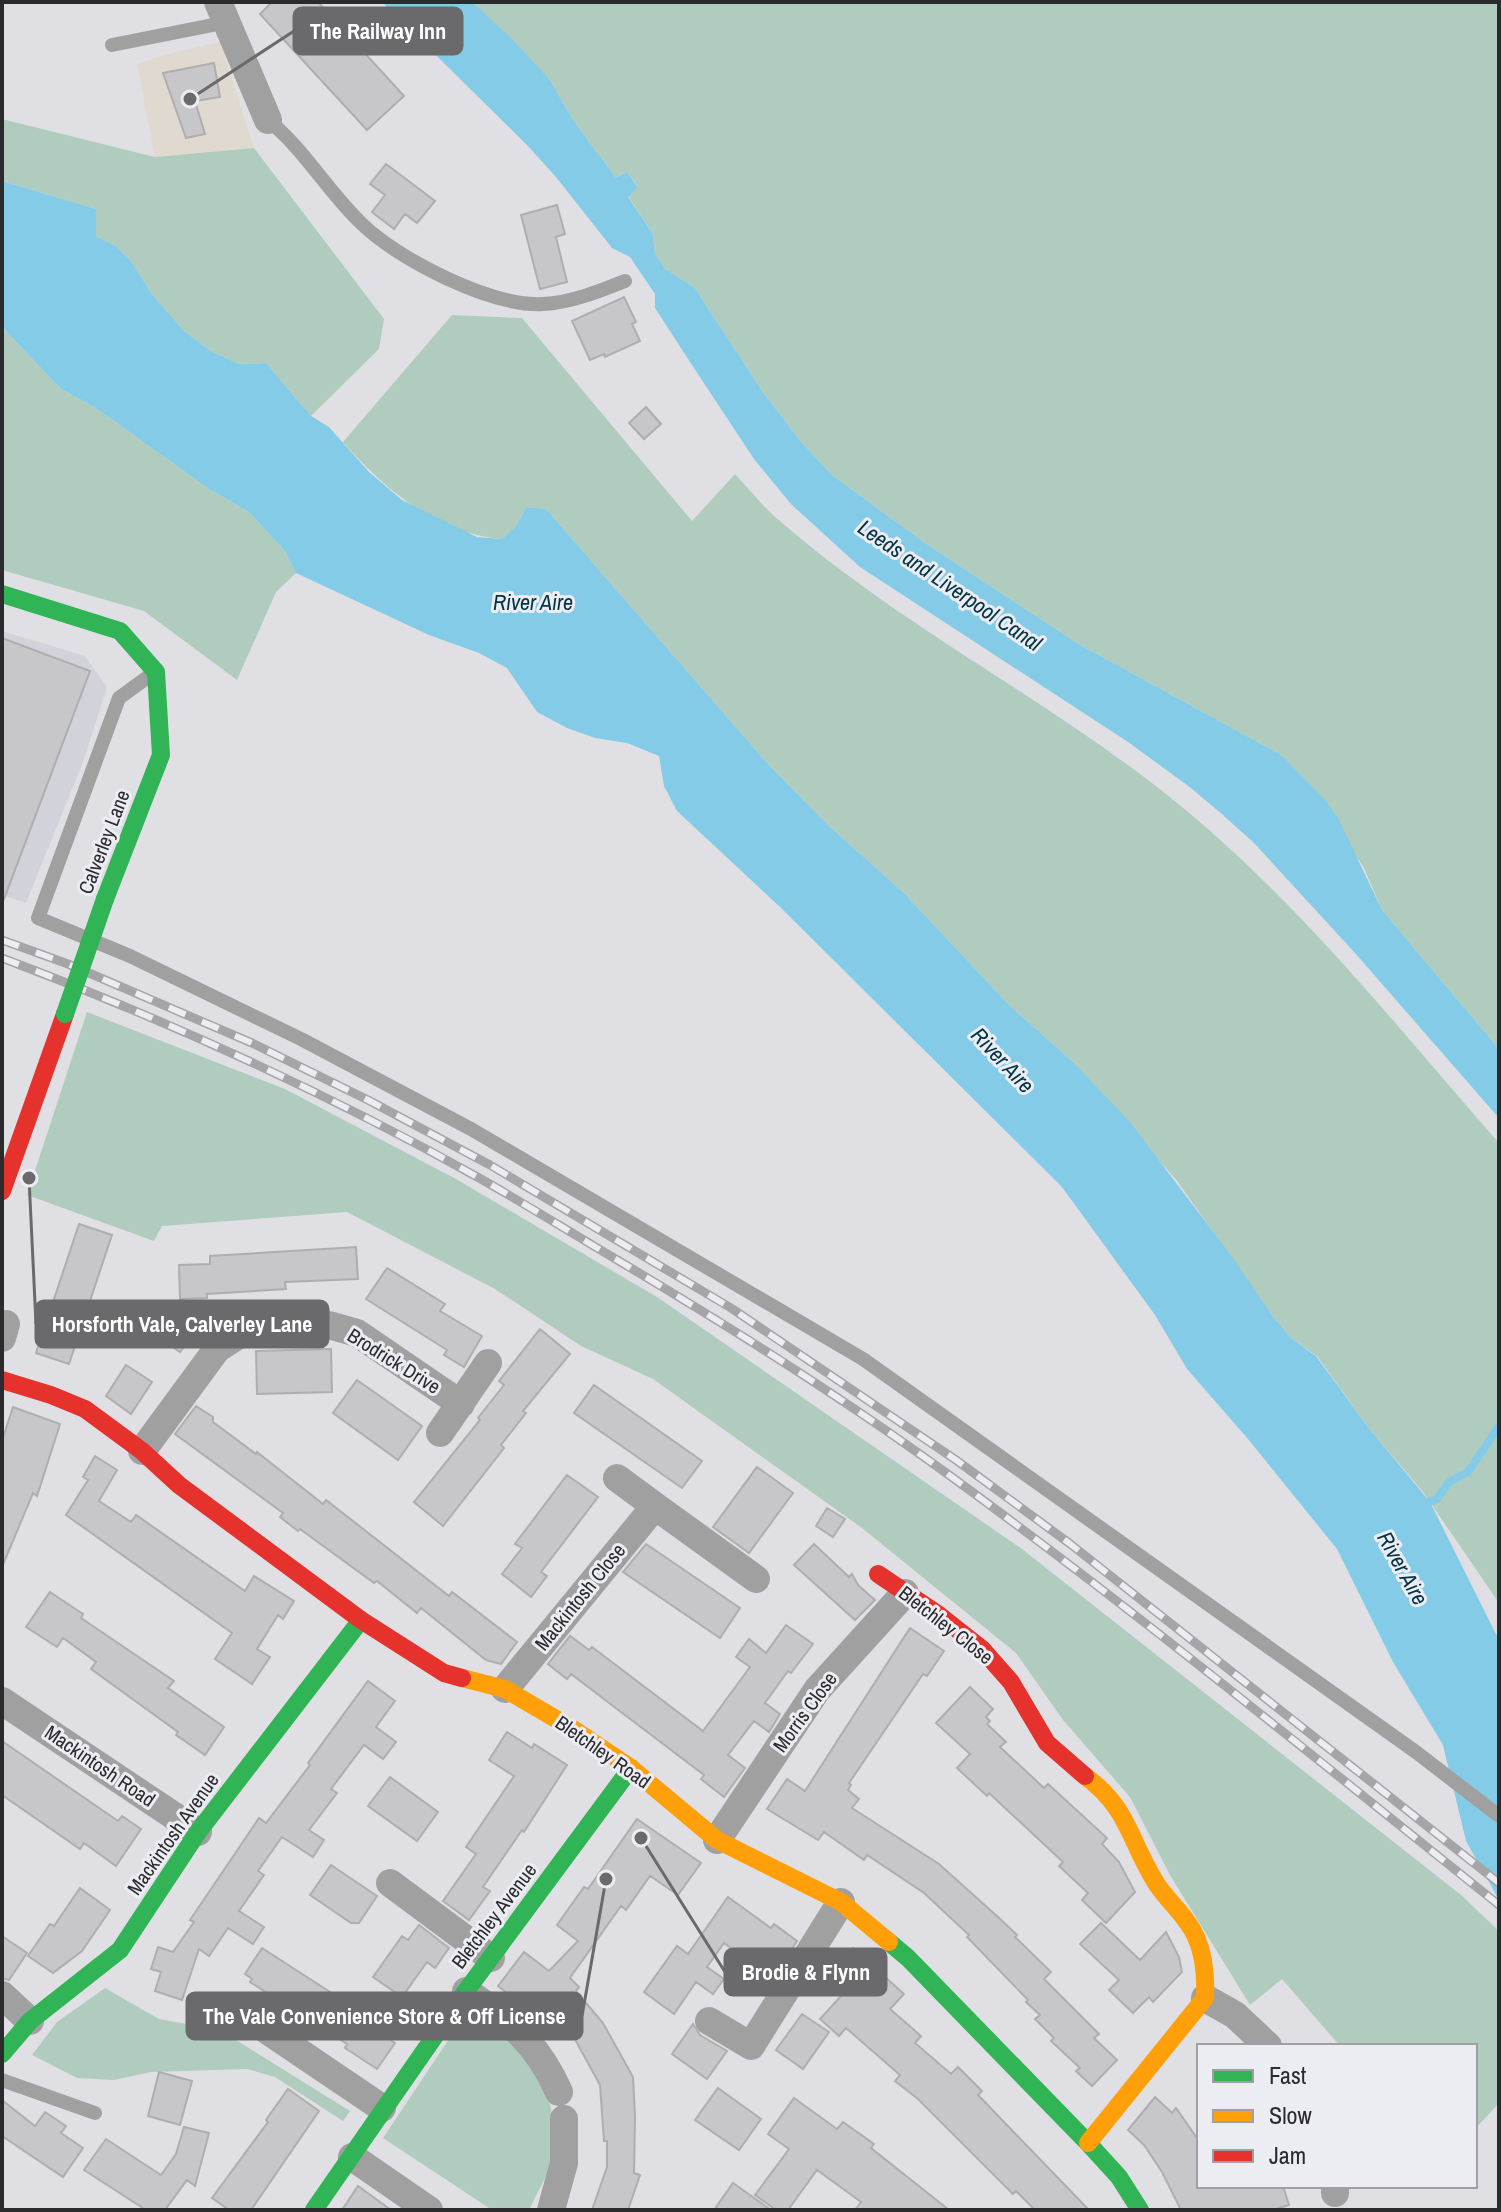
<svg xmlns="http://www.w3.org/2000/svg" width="1501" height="2212" font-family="'Archivo Narrow',sans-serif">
  <rect width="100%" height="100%" fill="#e0e0e4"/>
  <path fill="#e0d9d0" d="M220,42L254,148L155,157L137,64L171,53Z"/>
  <path fill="#d2d2db" d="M2,631L85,656L107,687L83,762L26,903L2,895Z"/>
  <path fill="#b0ccbe" d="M472,2H1499V1049L1382,910L1363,866L1281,755L1077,643L928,545L832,475L802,443L762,391L695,288L664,268L655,254L653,234L628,196L638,186L627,172L616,178L573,120L550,80Z
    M2,119L155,157L254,148L384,319L379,349L311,416L266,363L239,364L211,351L184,331L152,294L131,261L116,246L96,236V209L2,181Z
    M452,315L522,318L692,521L735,474C750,490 764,508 781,522C899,624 1039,695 1161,790C1290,891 1392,1021 1499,1143V1603L1423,1492L1368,1427L1317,1356L1291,1338L1272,1315L1177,1181L1073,1062L1008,1004L904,893L829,826L767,763L546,509L526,507L517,525L502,539C438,534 384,489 343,442Z
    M2,327L61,389L96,408L209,489L249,512L284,550L296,573L276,592L237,680L144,611L2,570Z
    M87,1012L285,1089L456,1179L657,1297L1022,1549L1461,1895L1499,1931V2103L1475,2129V2046H1340L1282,1979L1250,2005L1170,1875L1130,1797L1063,1720L1016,1653L862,1528L653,1379L581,1346L495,1289L347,1212L162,1226L154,1241L27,1195Z
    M105,1988L159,2019L220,2030L350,2111L343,2121L275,2077L247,2069L151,2072L114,2080L77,2078L32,2055L57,2022Z
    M471,2006L505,2027L548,2094L552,2114V2154L547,2174L529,2210H492L383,2138Z"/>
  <path fill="#83cbe7" d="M382,2H472L510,37L550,80L573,120L616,178L627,172L638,187L628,197L653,234L655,254L664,268L695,288L762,391L802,443L832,475L928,545L1077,643L1281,755L1325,800L1338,818L1382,910L1499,1049V1118L1355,953L1254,843L1223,815L1191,788L1128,742L860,567L791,504L754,459L692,365L655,308V294L630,257L612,248L556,177L527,145Z
    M2,181L96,209V236L116,246L131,261L152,294L184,331L211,351L239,364L266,363L311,416L329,427L369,472L402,500L477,537L502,539L517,525L526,507L546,509L767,763L829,826L904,893L1008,1004L1073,1062L1130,1122L1233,1258L1272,1315L1291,1338L1316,1356L1368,1427L1430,1502L1499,1640V1900L1466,1841L1443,1745L1393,1662L1337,1549L1248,1439L1187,1369L1155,1315L1062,1187L779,906L677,811L664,786L659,756L627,743L595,738L567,728L537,712L507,668L479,653L429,635L296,573L284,550L249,512L209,489L96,408L61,389L2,327Z"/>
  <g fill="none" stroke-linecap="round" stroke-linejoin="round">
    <path stroke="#83cbe7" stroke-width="8" d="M1421,1505L1437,1499L1449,1482L1468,1472L1499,1426"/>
  </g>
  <path fill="#c7c7ca" stroke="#aeaeb1" stroke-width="2" d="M272,2H318L404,96L367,130L260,14Z
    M214,63L220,97L195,101L205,134L186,138L163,73Z
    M386,164L435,201L417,223L405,214L394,229L372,212L385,195L370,184Z
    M557,205L565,234L556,237L567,282L540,289L521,215Z
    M624,297L636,322L632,324L640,341L605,357L604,354L590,360L572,321Z
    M646,407L661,424L644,439L629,423Z
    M2,638L90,671L4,899L2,898Z
    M79,1224L112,1235L69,1364L36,1353Z
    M356,1247L358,1279L285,1282L286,1289L207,1294V1298L180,1299L179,1265L210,1264V1256Z
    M387,1268L445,1304L440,1311L482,1336L464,1367L444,1355L447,1350L366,1299Z
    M161,1309H169L197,1329L180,1352L146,1328Z
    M540,1329L570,1354L523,1411L526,1413L501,1445L504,1448L443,1526L414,1502L480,1420L478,1418L504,1385L499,1381Z
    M331,1349L332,1392L257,1394L256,1351Z
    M126,1365L152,1382L131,1414L106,1396Z
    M357,1380L422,1426L398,1460L333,1413Z
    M594,1385L702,1461L682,1488L574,1413Z
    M196,1406L213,1417V1422L256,1454L257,1452L323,1504L326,1500L449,1596L452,1592L517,1642L501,1664L486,1660L421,1608L417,1613L377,1581L374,1583L300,1529L298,1531L280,1517L283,1513L175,1434Z
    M13,1407L60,1424L37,1496L33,1493L2,1567V1441Z
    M95,1456L117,1470L99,1501L131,1522L136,1515L245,1591L254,1576L294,1601L283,1619L278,1615L257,1649L270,1657L252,1684L215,1659L232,1633L66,1515L88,1480L83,1477Z
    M757,1467L793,1493L749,1553L713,1527Z
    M567,1475L598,1497L541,1572L547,1576L531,1597L502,1574L522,1548L515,1544Z
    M827,1508L845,1519L833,1537L816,1526Z
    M646,1544L740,1608L720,1638L623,1572Z
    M814,1544L849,1577L852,1574L858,1585L875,1600L855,1620L794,1565Z
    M50,1592L83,1614L81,1618L174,1681L168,1688L224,1727L205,1755L176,1735L178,1732L91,1669L96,1662L63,1638L57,1647L26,1627Z
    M786,1625L813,1644L791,1673L788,1671L765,1703L780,1714L769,1732L754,1721L728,1755L745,1768L724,1797L701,1779L704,1775L613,1706L571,1674L567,1679L548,1664L570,1636L589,1650L592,1647L703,1731L750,1667L736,1657L749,1639L766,1653Z
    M910,1628L944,1651L927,1676L923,1674L849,1783L851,1785L848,1790L859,1799L852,1808L939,1864L998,1917L1017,1935L1015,1937L1051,1972L1044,1979L1099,2034L1094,2038L1117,2060L1092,2086L1076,2071L1080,2068L1051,2041L1054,2038L1035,2019L1040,2015L1026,2002L1028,2000L967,1937L969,1935L924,1893L867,1855L864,1860L824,1832L818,1840L767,1809L787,1779L805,1791Z
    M368,1681L395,1701L376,1727L396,1742L383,1759L364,1745L331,1789L337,1793L309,1830L324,1840L313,1857L282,1837L258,1871L264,1875L239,1911L264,1927L253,1944L228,1928L209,1956L199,1949L182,2000L155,1991L161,1972L151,1969L158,1947L173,1952L194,1922L190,1920L259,1818L266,1823L310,1765L308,1763Z
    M970,1687L993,1709L986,1717L990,1721L987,1724L1006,1742L1000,1747L1044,1788L1048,1784L1107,1838L1102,1844L1119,1862L1135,1892L1106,1923L1082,1900L1088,1893L1059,1866L1063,1862L989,1793L987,1796L957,1768L970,1754L936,1723Z
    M507,1732L532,1748L534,1744L567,1765L524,1832L522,1830L483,1887L490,1891L469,1920L443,1901L476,1854L466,1847L514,1776L489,1760Z
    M2,1741L118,1821L122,1816L141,1829L116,1866L84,1843L80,1849L2,1795Z
    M390,1777L438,1812L417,1841L368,1806Z
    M637,1819L701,1863L678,1895L650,1876L626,1910L621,1906L570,1978L579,1987L576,1991L603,2023L633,2077L635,2117L634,2173L640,2175L628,2210H592L607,2167V2141H604L600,2085L571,2032L564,2038L548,2020L547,2022L519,1996L516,2000L498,1986L524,1952L549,1971L578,1941L557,1925L584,1887L588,1889Z
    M331,1865L377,1896L359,1923H351L310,1895Z
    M80,1888L110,1910L82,1951L53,1973L28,1956L50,1924L54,1926Z
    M728,1897L771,1928L774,1924L797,1941L775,1975L745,1954L743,1957L724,1943L707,1967L724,1979L713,1994L696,1982L674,2014L644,1992L677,1946L688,1954Z
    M1101,1923L1140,1960L1166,1932L1179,1957L1182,1972L1153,2002L1149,1997L1133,2013L1109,1990L1119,1980L1080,1944Z
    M419,1925L449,1948L435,1968L427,1962L402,1997L373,1977L402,1936L408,1940Z
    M2,1936L27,1953L9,1980L2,1978Z
    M262,1948L364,2014L360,2020L395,2043L377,2069L345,2048L347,2044L250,1982L252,1979L245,1974Z
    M853,1948L904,1994L890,2009L921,2036L915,2043L951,2074L958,2067L982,2091L978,2095L1089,2210H1035L1016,2191L1013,2194L918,2099L895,2081L900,2075L846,2028L839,2036L820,2019L841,1996L824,1981Z
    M802,2014L829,2032L803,2069L776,2050Z
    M693,2024L700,2035L727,2051L707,2079L672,2054Z
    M159,2072L192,2081L180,2125L148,2116Z
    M718,2088L761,2119L739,2150L695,2120Z
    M288,2089L319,2111L251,2210H229L212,2198L268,2122L266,2120Z
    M1155,2097L1172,2113L1176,2108L1199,2141V2186H1283L1289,2205L1272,2210H1181L1162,2172L1144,2145L1128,2130Z
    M794,2098L837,2129L843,2122L874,2144L871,2148L949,2210H855L861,2202L817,2170L788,2210H776L755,2195L789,2149L768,2134Z
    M2,2100L35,2126L45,2112L66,2126L61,2133L83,2148L63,2177L2,2136Z
    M184,2127L209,2133L195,2186L187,2180L165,2210H146L84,2170L106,2139L161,2175L176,2154Z
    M733,2183L771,2210H714Z
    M358,2186L391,2210H342Z"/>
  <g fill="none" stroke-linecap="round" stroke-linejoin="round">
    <path stroke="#a1a0a1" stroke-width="14" d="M112,45L228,22
      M268,120C305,150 328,192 362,224C399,260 492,307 543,304C570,303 600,291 625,281
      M152,674L119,698L38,918L130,956L301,1039L471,1129L863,1359L1416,1752L1499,1816
      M2,2080L95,2113"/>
    <path stroke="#a1a0a1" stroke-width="28" d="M218,2L268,120
      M2,1338L6,1324
      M440,1433L488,1363
      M142,1451L217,1349L237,1336L261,1326L329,1325L357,1333L461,1404
      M655,1506L756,1579
      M505,1689L655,1506L617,1478
      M2,1701L198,1832
      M717,1840L817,1690L905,1593
      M390,1883L491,1958
      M466,1991C509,2021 537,2042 559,2092
      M2,1995L30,2021
      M1205,1998L1235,2015L1268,2046
      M709,2021L751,2046L841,1902
      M268,2031L382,2108
      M352,2157L429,2210
      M1335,2193V2186
      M551,2210L564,2163V2119"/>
    <path stroke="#30b455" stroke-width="18" d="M2,594L120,631L156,672L161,755L105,899
      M889,1942L908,1958L1088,2143L1119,2177L1140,2210
      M2,2054L30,2021L120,1950L198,1832L361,1620
      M314,2210L466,1991L631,1768"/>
    <path stroke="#ff9f0a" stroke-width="18" d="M462,1678L505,1689L573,1729L631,1768L717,1840L841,1902L889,1942
      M1085,1776C1129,1808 1129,1840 1156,1883C1168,1902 1187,1916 1196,1937C1205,1957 1206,1977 1205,1998L1088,2143"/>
    <path stroke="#e5322d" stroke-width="18" d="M2,1191L65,1014
      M2,1380L51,1395L85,1409L142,1451L179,1485L361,1620L444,1673L462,1678
      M878,1574L939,1615L982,1649L1011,1682L1047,1743L1085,1776"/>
    <g stroke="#a5a5a8" stroke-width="9">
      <path id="rail" d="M2,940L68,964L252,1043L368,1100L490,1165L731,1308L956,1460L1069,1543L1499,1883
        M2,958C167,1020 327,1093 481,1179C527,1205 573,1234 619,1261C732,1328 843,1398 949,1475C1137,1612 1318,1760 1499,1905"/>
    </g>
    <use href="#rail" stroke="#ececf3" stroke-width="6" stroke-dasharray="18" stroke-linecap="butt"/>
    <path stroke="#30b455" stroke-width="18" d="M65,1014L105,899"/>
  </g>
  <g text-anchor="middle" stroke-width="6" stroke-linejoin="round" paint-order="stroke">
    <g font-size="20" fill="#2b2b2d" stroke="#ececf3">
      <text transform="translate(104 842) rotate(-69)" y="7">Calverley Lane</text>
      <text transform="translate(394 1361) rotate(32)" y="7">Brodrick Drive</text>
      <text transform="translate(580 1597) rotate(-51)" y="7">Mackintosh Close</text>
      <text transform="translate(946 1625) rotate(38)" y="7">Bletchley Close</text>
      <text transform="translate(805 1712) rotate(-54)" y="7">Morris Close</text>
      <text transform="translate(603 1752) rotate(35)" y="7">Bletchley Road</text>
      <text transform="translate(100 1766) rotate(34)" y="7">Mackintosh Road</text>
      <text transform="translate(173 1834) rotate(-55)" y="7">Mackintosh Avenue</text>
      <text transform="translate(494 1916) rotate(-53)" y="7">Bletchley Avenue</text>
    </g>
    <g font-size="22" font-style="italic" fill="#023343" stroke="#ececf3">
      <text transform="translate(950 585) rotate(34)" y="8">Leeds and Liverpool Canal</text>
      <text x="533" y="610">River Aire</text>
      <text transform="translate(1003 1060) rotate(47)" y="8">River Aire</text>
      <text transform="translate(1403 1568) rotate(61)" y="8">River Aire</text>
    </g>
  </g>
  <path fill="none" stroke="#6a6a6d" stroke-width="3" d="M190 99L294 31M29 1178L36 1324M641 1838L725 1972M606 1879L582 2016"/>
  <g fill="#6a6a6d" stroke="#ececf3" stroke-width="3">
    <circle cx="190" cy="99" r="8"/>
    <circle cx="29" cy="1178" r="8"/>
    <circle cx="641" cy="1838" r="8"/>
    <circle cx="606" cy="1879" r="8"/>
  </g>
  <g fill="#6a6a6d" stroke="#6a6a6d" stroke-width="3">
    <rect x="294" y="8" width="168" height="46" rx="8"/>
    <rect x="36" y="1301" width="292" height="46" rx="8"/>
    <rect x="725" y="1949" width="161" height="46" rx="8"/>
    <rect x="187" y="1993" width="395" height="46" rx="8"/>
  </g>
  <g font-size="22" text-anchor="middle" font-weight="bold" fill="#fff">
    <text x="378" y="39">The Railway Inn</text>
    <text x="182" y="1332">Horsforth Vale, Calverley Lane</text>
    <text x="806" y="1980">Brodie &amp; Flynn</text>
    <text x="384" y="2024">The Vale Convenience Store &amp; Off License</text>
  </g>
  <rect width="1501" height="2212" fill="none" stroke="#2b2b2d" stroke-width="8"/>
  <rect x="1197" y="2044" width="280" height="144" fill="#ececf3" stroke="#9f9fa4" stroke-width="2"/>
  <rect x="1213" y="2070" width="40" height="12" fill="#30b455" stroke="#9f9fa4" stroke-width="2"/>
  <text x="1269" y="2084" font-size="24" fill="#2b2b2d">Fast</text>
  <rect x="1213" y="2110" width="40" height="12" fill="#ff9f0a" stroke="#9f9fa4" stroke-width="2"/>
  <text x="1269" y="2124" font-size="24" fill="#2b2b2d">Slow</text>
  <rect x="1213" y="2150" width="40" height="12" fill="#e5322d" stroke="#9f9fa4" stroke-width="2"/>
  <text x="1269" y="2164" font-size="24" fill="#2b2b2d">Jam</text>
</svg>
